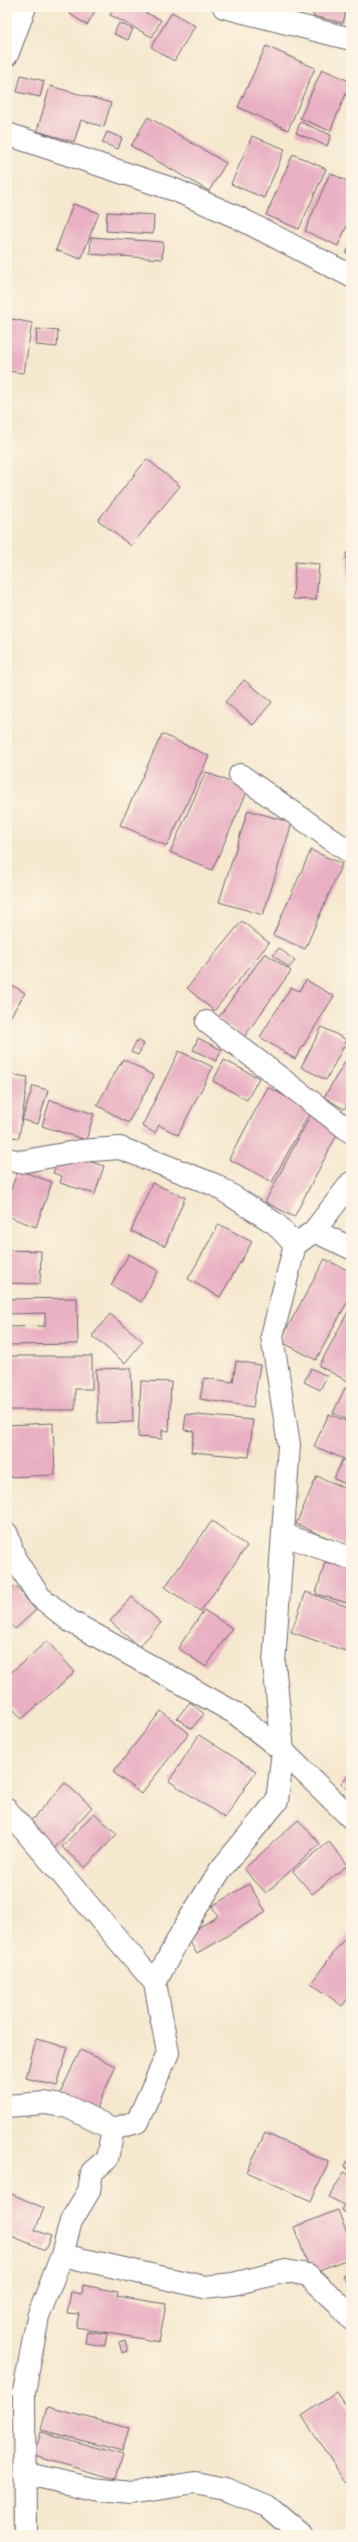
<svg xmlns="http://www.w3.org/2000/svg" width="358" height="2542" font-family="'IM FELL Great Primer',serif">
  <rect width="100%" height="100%" fill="#fcf5e5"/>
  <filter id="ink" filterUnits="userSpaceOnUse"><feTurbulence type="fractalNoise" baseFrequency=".025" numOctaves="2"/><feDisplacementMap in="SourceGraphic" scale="8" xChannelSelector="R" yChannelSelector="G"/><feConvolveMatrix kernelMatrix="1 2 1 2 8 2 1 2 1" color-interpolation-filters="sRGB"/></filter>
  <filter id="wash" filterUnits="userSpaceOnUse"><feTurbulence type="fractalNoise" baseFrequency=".012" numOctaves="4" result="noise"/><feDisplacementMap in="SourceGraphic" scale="16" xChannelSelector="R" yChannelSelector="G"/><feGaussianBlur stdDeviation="0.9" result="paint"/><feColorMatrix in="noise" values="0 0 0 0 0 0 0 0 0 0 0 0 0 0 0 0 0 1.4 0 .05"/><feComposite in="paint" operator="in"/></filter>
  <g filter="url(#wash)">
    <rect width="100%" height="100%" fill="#f6e8cf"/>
    <g id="blocks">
      <path fill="#e9b0c3" d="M74,7H95L97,8L87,25L70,14Z
        M114,7H144L142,11L161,20L152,37L110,15Z
        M315,7H347L343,23L313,16Z
        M172,12L195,26L174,61L151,47Z
        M119,23L133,29L128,40L114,34Z
        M266,46L315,68L288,130L238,107Z
        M322,69L351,82L330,131L300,118Z
        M21,75L44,81L40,97L17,92Z
        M50,86L111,103L104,127L81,120L74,142L37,131Z
        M148,117L226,163L209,191L131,146Z
        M300,122L331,135L327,146L296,133Z
        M107,132L122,138L118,149L102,143Z
        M252,136L285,149L264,198L231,184Z
        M293,154L326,169L299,229L266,215Z
        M330,173L351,183V216L338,246L305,231Z
        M73,204L99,213L81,259L56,250Z
        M107,212L154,215L153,234L106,231Z
        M91,237L163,242L162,259L90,254Z
        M351,244V256L346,253Z
        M7,318L32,323L24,373L7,371Z
        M37,329L58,331L57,347L36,345Z
        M147,459L180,486L131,546L98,520Z
        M346,553H351V590H348Z
        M295,562L319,564L316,600L293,599Z
        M244,680L272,702L253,725L225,702Z
        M162,734L209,756L167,846L120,825Z
        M206,772L248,790L212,870L170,852Z
        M248,810L292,823L263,915L219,902Z
        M311,850L342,864L305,949L273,935Z
        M242,921L269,943L214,1011L187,988Z
        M279,948L295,961L289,968L273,955Z
        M265,953L291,971L244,1037L218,1018Z
        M306,980L334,996L295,1059L260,1037L291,987L299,991Z
        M7,982L25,993L7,1022Z
        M322,1027L347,1040L326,1080L301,1067Z
        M198,1038L222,1050L216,1061L193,1050Z
        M137,1040L144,1044L138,1055L131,1052Z
        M179,1051L213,1067L178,1135L159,1125L155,1133L142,1126Z
        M351,1052V1098L344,1109L324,1097Z
        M123,1059L154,1076L128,1123L97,1105Z
        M224,1060L259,1078L247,1100L213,1081Z
        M7,1074L28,1077L19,1138L7,1136Z
        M33,1086L48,1090L38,1124L22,1120Z
        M268,1087L311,1110L272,1182L229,1159Z
        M50,1100L94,1114L86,1140L42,1126Z
        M311,1114L340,1129L294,1217L265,1202Z
        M69,1155L104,1166L95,1194L60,1183L62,1176L53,1173L59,1158Z
        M18,1170L52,1182L36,1227L7,1216V1200Z
        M152,1183L185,1197L165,1246L131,1231Z
        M219,1224L252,1242L220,1297L188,1279Z
        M7,1250L41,1251L40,1284L7,1283Z
        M129,1254L158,1271L141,1302L111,1285Z
        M325,1259L351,1272V1295L316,1360L280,1341Z
        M77,1298L78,1344L7,1345V1327L45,1326V1313L7,1314V1299Z
        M351,1306V1383L319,1366Z
        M110,1314L143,1341L125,1363L92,1336Z
        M7,1356H92V1389H75V1410H7Z
        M236,1361L260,1365L253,1407L200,1399L204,1378L233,1382Z
        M131,1368L133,1422L98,1423L96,1369Z
        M311,1368L327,1376L320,1390L304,1382Z
        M141,1381L171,1382L169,1431L162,1430V1439L138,1437Z
        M345,1388L351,1390V1421L333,1413Z
        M186,1414L253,1420L249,1457L191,1452L194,1431L184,1430Z
        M329,1414L351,1423V1462L314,1446Z
        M53,1423L55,1475L7,1477V1425Z
        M342,1460L351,1464V1486L334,1479Z
        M317,1476L351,1491V1548L296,1524Z
        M212,1521L247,1546L200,1612L165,1587Z
        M325,1562L351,1569V1604L316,1594Z
        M15,1586L36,1610L15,1629L7,1621V1593Z
        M306,1592L351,1608V1653L291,1632Z
        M132,1597L161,1623L139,1647L110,1621Z
        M204,1610L232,1628L206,1667L178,1648Z
        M47,1641L75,1672L22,1719L7,1702V1676Z
        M190,1702L204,1714L191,1729L177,1718Z
        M161,1711L189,1733L141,1794L113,1772Z
        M199,1735L256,1771L225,1818L169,1781Z
        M351,1772V1792L341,1783Z
        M65,1783L92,1807L53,1850L27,1825Z
        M94,1813L117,1834L85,1868L62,1847Z
        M298,1820L320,1844L266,1893L244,1869Z
        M329,1842L348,1865L312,1894L293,1871Z
        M249,1884L266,1912L197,1954L186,1935L218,1916L212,1906Z
        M351,1930V1995L342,2006L311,1983Z
        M36,2039L68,2047L57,2086L26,2078Z
        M80,2050L116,2066L94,2114L58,2098Z
        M265,2133L329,2162L311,2201L247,2172Z
        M351,2153V2171L344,2167Z
        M344,2172L351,2176V2216L341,2210L344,2205L329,2197Z
        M7,2192L44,2208L35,2230L51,2236L45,2250L7,2234Z
        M338,2210L347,2234L351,2232V2258L311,2273L294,2227Z
        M351,2272V2292L343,2276Z
        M83,2285L118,2292L117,2296L166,2304L159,2342L76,2327L79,2314L67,2313L71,2292L82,2294Z
        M87,2331L107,2334L105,2346L85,2343Z
        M125,2340L128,2351L122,2353L119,2342Z
        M337,2392L351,2413V2479L346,2483L302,2416Z
        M47,2407L129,2428L122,2451L41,2430Z
        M41,2432L123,2455L116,2479L34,2456Z"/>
    </g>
  </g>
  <g filter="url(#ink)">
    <use href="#blocks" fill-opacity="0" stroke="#6c676f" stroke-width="1"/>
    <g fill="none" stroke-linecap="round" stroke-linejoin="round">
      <g stroke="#6c676f" stroke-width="24">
        <path id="minor" d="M224,7L351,39
          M7,55L25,7
          M7,134L175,190L239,218L351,276
          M240,775L351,853
          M207,1022L351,1132
          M7,1159L20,1162L80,1151L120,1148L215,1185L276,1224L295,1245L272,1336L289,1445L274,1663L283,1751L277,1801L221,1869L185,1926L155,1983L168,2053L137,2122L113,2129L107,2159L92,2172L89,2191L71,2221L62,2255L38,2317L24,2392L25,2535
          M314,1231L351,1183
          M295,1245L314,1231L351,1248
          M7,1534L15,1559L39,1596L70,1621L235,1713L283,1751L351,1818
          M284,1535L351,1558
          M7,1810L155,1983
          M7,2106L45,2103L68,2107L113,2129
          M62,2255L204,2287L233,2284L286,2271L308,2275L338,2303L351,2319
          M24,2473L93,2489L131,2493L195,2483L225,2489L267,2506L301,2535"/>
      </g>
      <use href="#minor" stroke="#fff" stroke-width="22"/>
    </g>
  </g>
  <rect width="358" height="2542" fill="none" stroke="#fcf5e5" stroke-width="24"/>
</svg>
